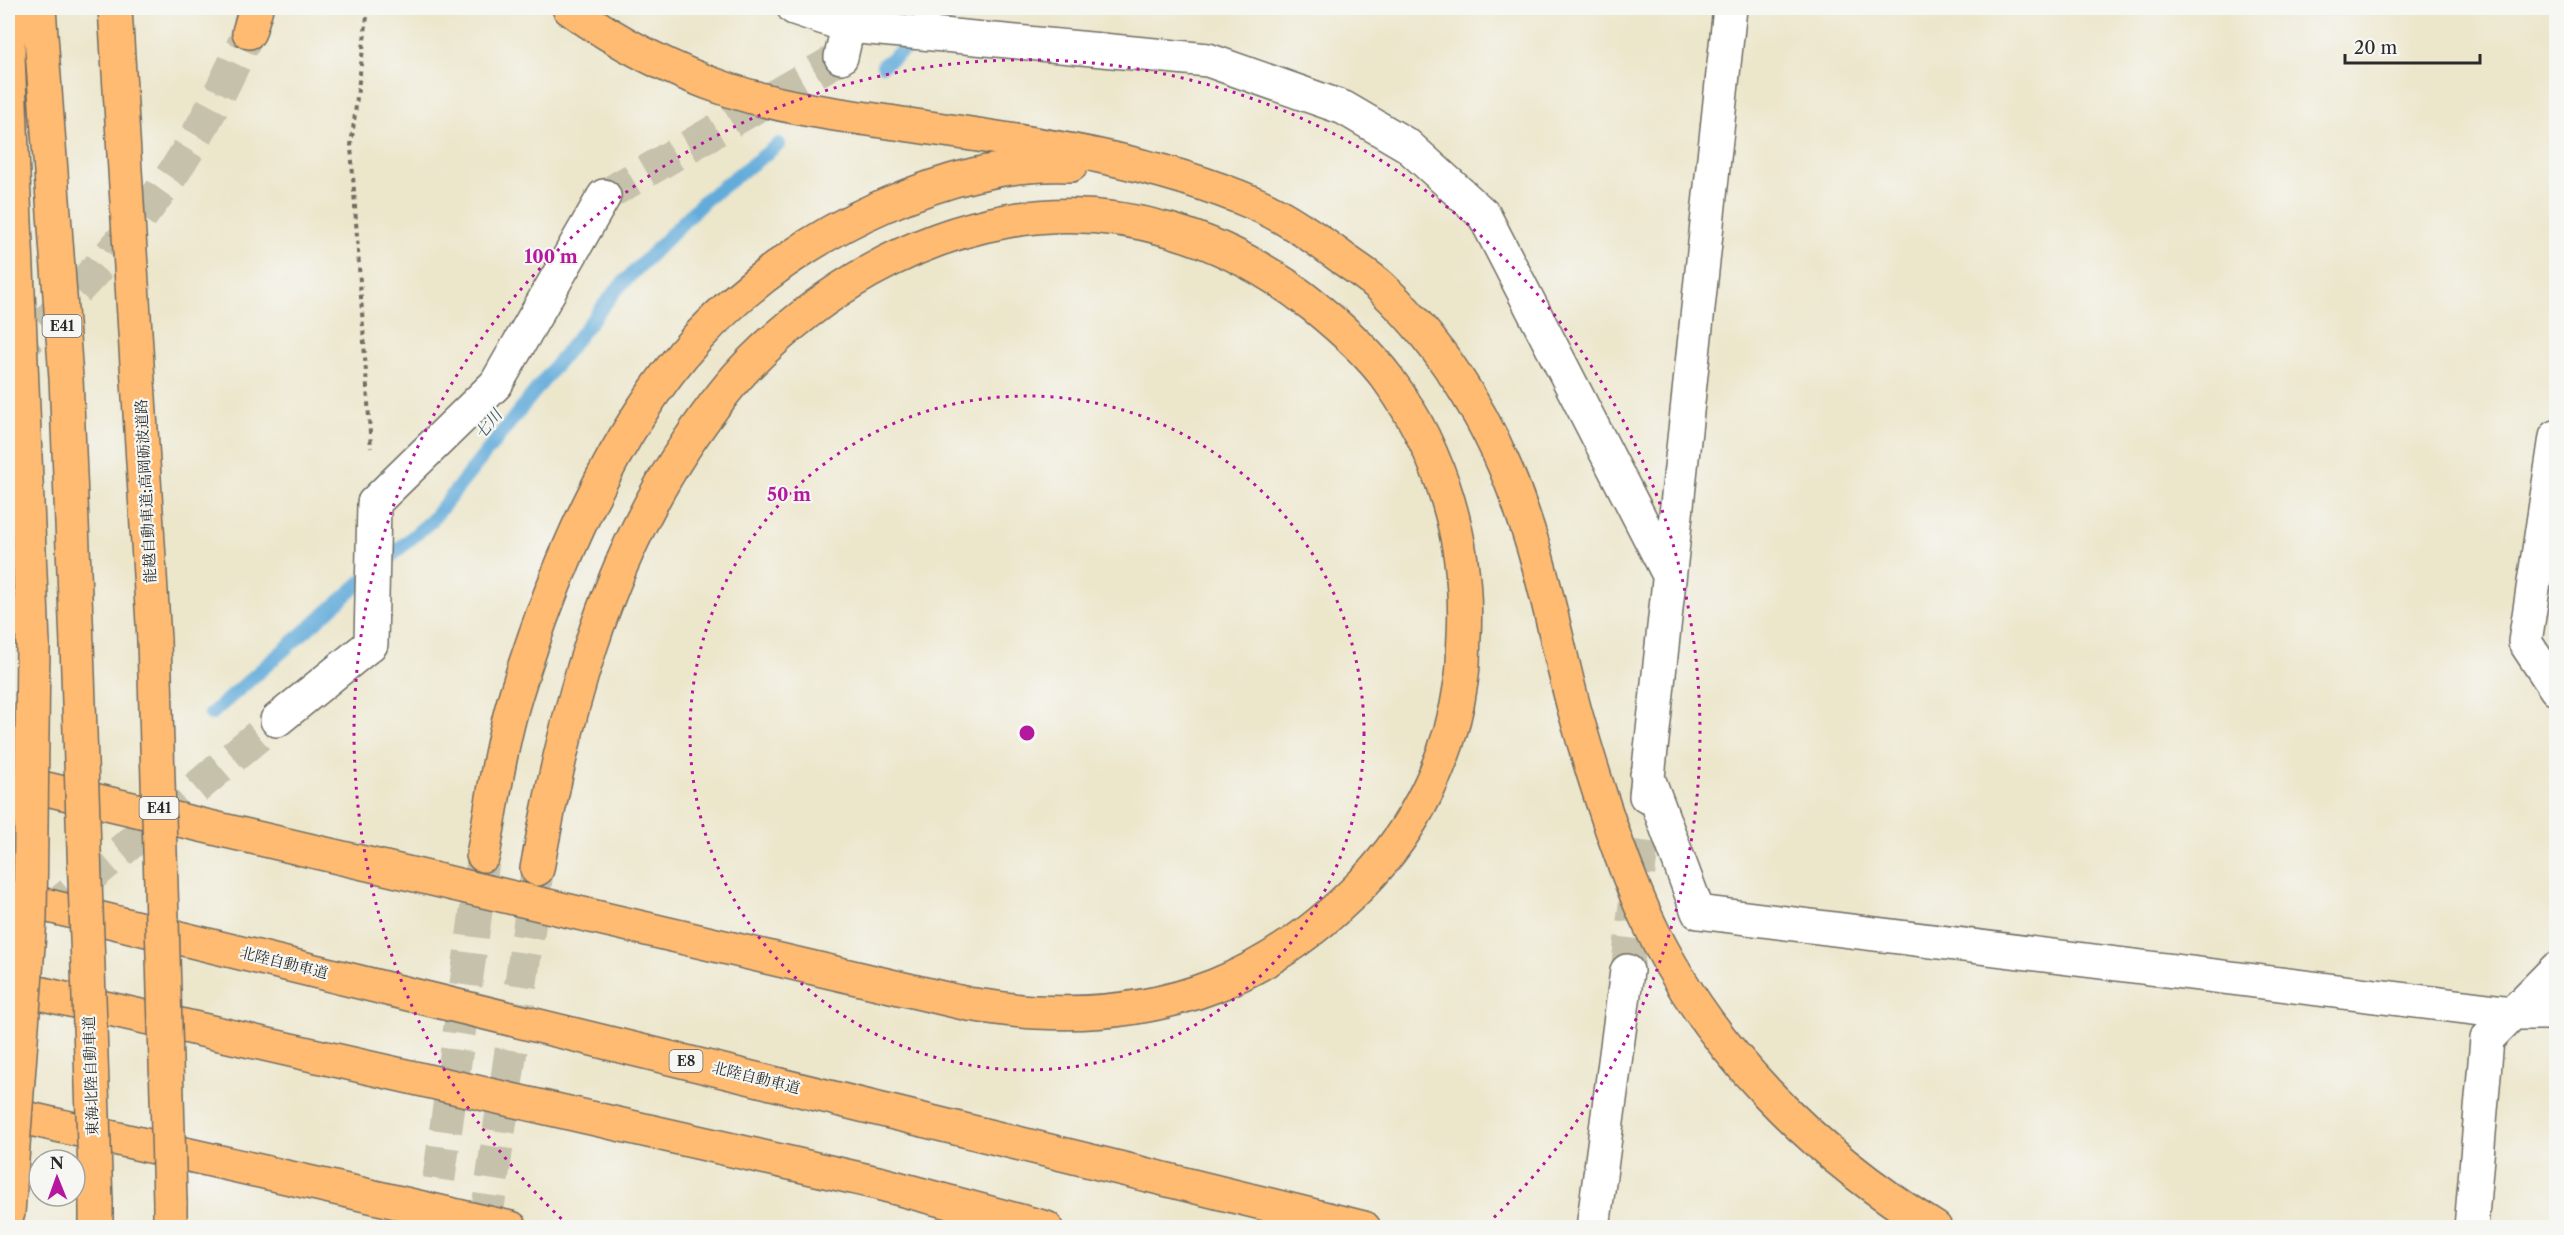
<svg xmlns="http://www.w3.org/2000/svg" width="2564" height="1235" font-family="'Libre Caslon Text','Noto Serif JP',serif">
  <rect width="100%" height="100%" fill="#f6f6f2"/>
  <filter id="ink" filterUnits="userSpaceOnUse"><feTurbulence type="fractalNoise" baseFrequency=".0167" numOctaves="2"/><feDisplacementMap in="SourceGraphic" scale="12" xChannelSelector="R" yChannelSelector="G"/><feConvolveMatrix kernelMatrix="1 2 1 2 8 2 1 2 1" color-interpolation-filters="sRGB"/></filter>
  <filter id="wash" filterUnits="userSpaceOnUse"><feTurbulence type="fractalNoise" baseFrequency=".008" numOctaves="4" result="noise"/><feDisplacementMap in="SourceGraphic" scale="24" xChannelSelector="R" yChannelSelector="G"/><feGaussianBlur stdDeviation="1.35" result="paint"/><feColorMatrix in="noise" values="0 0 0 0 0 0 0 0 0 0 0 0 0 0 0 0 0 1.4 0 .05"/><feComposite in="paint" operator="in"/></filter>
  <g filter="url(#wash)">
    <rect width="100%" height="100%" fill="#ece6cb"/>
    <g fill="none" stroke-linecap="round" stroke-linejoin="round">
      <path stroke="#63acda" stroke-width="14" d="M883,65L960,8
        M211,714L432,520L616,290L705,200L779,144"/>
    </g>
  </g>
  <g filter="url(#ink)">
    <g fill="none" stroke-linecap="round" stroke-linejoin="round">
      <path stroke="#c5c1ab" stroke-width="33" stroke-dasharray="33 16" stroke-linecap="butt" d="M604,196L841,57
        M8,946L277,720
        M1627,971L1644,830"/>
      <path stroke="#c5c1ab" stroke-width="33" stroke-dasharray="33 16" stroke-linecap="butt" d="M8,360C69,300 128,240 176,169C205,125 227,79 249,32
        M432,1228L483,861
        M485,1228L537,873"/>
      <g stroke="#6f6c63" stroke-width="36">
        <path id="minor" d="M794,8L848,26L1208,60L1344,108L1407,145L1484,215L1669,575
          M841,57L848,26
          M2556,437L2525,642L2556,689
          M277,720L371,644L374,503L496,384L604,196
          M1647,775L1698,912L2513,1013H2556
          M1646,796L1730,8
          M1593,1228L1627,971
          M2471,1228L2487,1039L2556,969"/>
      </g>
      <g stroke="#6f6c63" stroke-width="36">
        <path id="motorway" d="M9,8L8,57L33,644
          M39,8L66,378L77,644
          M115,8L154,640
          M569,8C618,43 672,71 729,90C783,108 840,115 896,123C1017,141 1143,155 1256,204C1286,217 1315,238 1341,257C1354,267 1369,276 1381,287C1447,349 1495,430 1523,515C1545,578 1557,644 1574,708C1594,779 1616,850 1646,917C1706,1047 1814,1154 1935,1228
          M249,32L256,8
          M8,780L968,1004C990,1007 1013,1011 1036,1012C1168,1019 1271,978 1363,883C1415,829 1451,756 1461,682C1464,667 1463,651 1464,636C1469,545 1442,453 1388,379C1368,352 1342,329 1315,307C1229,237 1118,201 1007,221C910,238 821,292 751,362C727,386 707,414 688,442C602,569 564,720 537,869
          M483,855C493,801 500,746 516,694C553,573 612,431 698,337C749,282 814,236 883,206C943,180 1005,162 1071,165
          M8,896L1364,1228
          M8,986L878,1183L1046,1228
          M8,1114L511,1228
          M96,1203V1228
          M8,1213L10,1186
          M170,1228V1202"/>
      </g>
      <path stroke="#6f6c63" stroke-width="4" stroke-dasharray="4.5 4.5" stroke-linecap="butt" d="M368,8L351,146L371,448"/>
      <use href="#minor" stroke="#fff" stroke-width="33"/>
      <use href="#motorway" stroke="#ffbb71" stroke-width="33"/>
      <g stroke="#6f6c63" stroke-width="36" stroke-linecap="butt">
        <path id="motorway-bridge" d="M154,640L170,1202
          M77,644L96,1203
          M10,1186L30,919L33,644"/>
      </g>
      <use href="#motorway-bridge" stroke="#ffbb71" stroke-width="33"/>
    </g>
  </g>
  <g fill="none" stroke="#b5179e" stroke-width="3" stroke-dasharray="3 6">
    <circle cx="1027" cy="733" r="337"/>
    <path d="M568 1225A673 673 0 1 1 1486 1225"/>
  </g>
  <g text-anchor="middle" stroke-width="4.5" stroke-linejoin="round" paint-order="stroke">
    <g fill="#f6f6f2" stroke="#686867" stroke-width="1.5">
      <rect x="42.5" y="315" width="39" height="22" rx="4.5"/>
      <rect x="139.5" y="797" width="39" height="22" rx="4.5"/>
      <rect x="669.5" y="1050" width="33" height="22" rx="4.5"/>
    </g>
    <g font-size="14" font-weight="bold" fill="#2b2b2b">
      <text x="62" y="331">E41</text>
      <text x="159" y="813">E41</text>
      <text x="686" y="1066">E8</text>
    </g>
    <g font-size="15" fill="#2b2b2b" stroke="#f6f6f2">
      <text transform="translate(146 491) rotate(-93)" y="5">能越自動車道;高岡砺波道路</text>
      <text transform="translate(284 963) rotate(14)" y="5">北陸自動車道</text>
      <text transform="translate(91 1076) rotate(-92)" y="5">東海北陸自動車道</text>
      <text transform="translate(756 1078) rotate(14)" y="5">北陸自動車道</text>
    </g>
    <g font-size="16" font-style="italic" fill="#3f5868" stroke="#f6f6f2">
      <text transform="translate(488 424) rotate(-51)" y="6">七川</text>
    </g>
  </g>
  <circle cx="1027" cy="733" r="9" fill="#b5179e" stroke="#f6f6f2" stroke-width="3"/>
  <g font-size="18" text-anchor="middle" font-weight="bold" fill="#b5179e" stroke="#f6f6f2" stroke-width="4.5" stroke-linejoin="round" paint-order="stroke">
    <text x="551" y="263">100 m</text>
    <text x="789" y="501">50 m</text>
  </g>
  <rect width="2564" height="1235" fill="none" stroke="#f6f6f2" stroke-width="30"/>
  <g transform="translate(57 1178) rotate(359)"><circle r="28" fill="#f6f6f2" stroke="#a5a5a2" stroke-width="1.5"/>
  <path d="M0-4.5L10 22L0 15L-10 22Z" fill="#b5179e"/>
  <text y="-9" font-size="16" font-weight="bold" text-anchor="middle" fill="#2b2b2b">N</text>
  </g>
  <path d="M2345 54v9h135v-9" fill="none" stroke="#2b2b2b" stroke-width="3"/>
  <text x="2354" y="54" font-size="18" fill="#2b2b2b" stroke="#f6f6f2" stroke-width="4.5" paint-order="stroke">20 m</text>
</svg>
